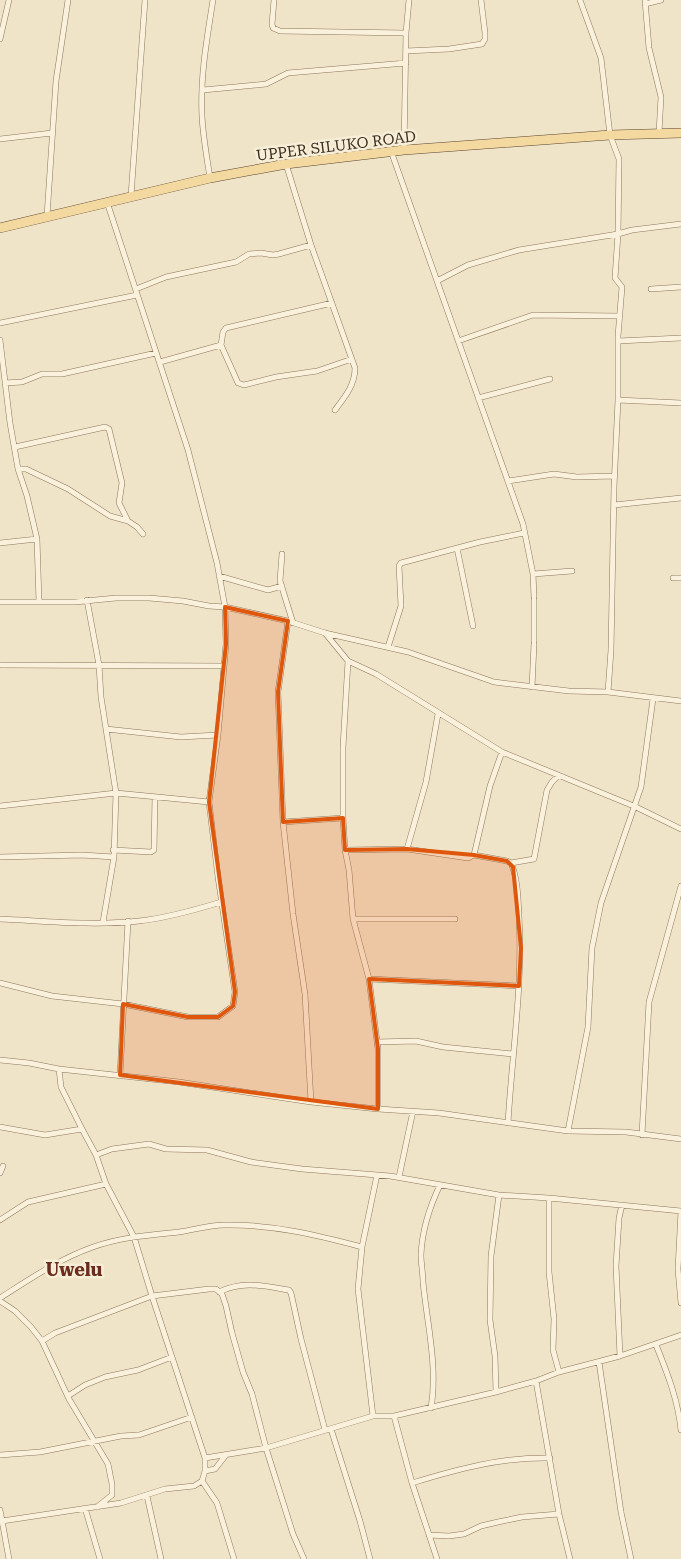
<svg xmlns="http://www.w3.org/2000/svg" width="681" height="1559" font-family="'Roboto Serif',serif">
  <rect width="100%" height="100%" fill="#f0e4c8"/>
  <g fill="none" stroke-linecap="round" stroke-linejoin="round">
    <g stroke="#8d765c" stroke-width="6">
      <path id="street" d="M274,0L272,24L273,28L280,31L406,33
        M580,0L601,58L610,135L619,159L618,234L615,278L622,287L618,336V400L614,487L611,650L608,692
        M645,0L649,48L661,97L659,133
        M645,4L661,0
        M0,39L9,0
        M406,51L449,49L482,44L485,39V33L481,0
        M203,90L266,84L288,73L406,63
        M0,139L52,133
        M404,150L406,33L409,0
        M391,151L523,524L533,574L534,597
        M286,164L311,245L355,368C355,385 345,397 335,410
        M210,178C207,158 203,137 202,116C200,77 207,38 213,0
        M131,196L145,0
        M47,216L56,81L68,0
        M437,281L468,265L519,250L618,234L632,230L681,224
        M136,289L166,277L236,262L249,254L261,253L273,255L279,254L311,245
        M651,289L681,287
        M0,323L137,295
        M0,340L10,423L18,469L27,496L37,539L39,602
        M458,341L533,315L619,316
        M618,341L681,338
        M221,345L223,332L226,328L332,303
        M160,362L221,345L238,383L244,385L276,377L317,371L352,359
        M5,383L22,382L42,374H62L156,353
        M478,398L550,379
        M618,400L681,403
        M15,447L105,427L109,429L122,483L119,503L128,521
        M18,469H26L68,489L110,516L128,521L137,527L143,534
        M508,481L554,474L577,477L614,476
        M614,505L681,498
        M0,543L37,539
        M457,548L473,626
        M282,554L280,581L293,623
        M533,574L572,571
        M219,576L268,590L282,586
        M673,578H681
        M87,600L99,665L101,697L116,793L114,857L103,922
        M0,602H75L116,598H149L183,601L209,606L225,607L288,621L325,633L408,652L494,682L569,691L608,692L681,701
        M288,621L278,692L283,822L293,914L305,994L311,1102
        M325,633L348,661L376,674L502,752L636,807L681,829
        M534,641V600
        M388,647L401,606L399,566L401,563L480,542L524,533
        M348,661L343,747V818L345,850L349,870L353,919L369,979L378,1049V1109
        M0,665L224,666
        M532,687L534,644
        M106,729L181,737L218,735
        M0,806L116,793L209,802
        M283,822L343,818
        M407,849L426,782L438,714
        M113,850L151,852L154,850L155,797
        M345,850L407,849L468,858L474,855L507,861L511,863C518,879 518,899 519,916C523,986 512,1054 508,1123
        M474,855L490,786L502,752
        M0,857L82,855L114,857
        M511,863L534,859L547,790L552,782L558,776
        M0,919C46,921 93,926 139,921C167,918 195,910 221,902
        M353,919H455
        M369,979L519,986
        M0,983L52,996L123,1004L188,1017H218L233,1006L235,992L218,877L209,802L218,735L226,644L225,607L217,563L188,450L107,202
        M377,1042L416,1041L443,1047L513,1054
        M0,1060L29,1063L59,1069L179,1082L311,1102L378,1109L439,1113L568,1131L626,1132L681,1139
        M59,1069L61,1087L82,1129L96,1155L106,1184L134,1237L152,1296L205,1458V1471L202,1481L217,1503L234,1559
        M120,1075L128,921
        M0,1127L45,1135L82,1129
        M568,1131L588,1027L592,948L601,903L641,787L653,699
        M642,1135L649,1002L681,886
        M96,1155L112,1149L149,1144L166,1149L207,1150L251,1162L302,1169L390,1176L499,1195L549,1198L681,1211
        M0,1173L3,1166
        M399,1177L413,1111
        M549,1198V1272L554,1319L553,1350L559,1372
        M681,1211L678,1269L681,1303
        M0,1220L28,1202L106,1184
        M362,1247L358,1289L373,1416
        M219,1292C243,1280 264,1286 289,1290L291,1293L301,1339L325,1430
        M0,1298C30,1279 59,1259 93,1247C121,1237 150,1235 179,1232C194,1230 209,1225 224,1225C271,1224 317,1235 362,1247L377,1175
        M0,1301L15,1311L31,1327L42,1341L69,1399L108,1464L112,1484V1495L97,1507
        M42,1341L55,1333L152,1296L209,1289H216L222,1294L226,1306L232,1333L243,1372L252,1394L266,1448L293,1534L304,1559
        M656,1345C667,1372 678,1400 681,1430
        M620,1356L616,1266L619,1218L622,1205
        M599,1362L621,1512L631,1559
        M536,1381L559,1514L570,1559
        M496,1392L495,1356L490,1320L491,1256L499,1195
        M68,1396L85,1385L105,1377L138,1370L172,1357
        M431,1408C438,1367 427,1323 423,1282C423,1273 421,1264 421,1255C422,1230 429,1208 440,1185
        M394,1416L412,1483L437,1559
        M331,1429L360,1521L370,1559
        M0,1455L40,1452L121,1436L139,1435L192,1417
        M205,1458L266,1448L373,1416H394L496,1392L536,1381L559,1372L620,1356L681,1335
        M205,1471L215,1469L226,1455
        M412,1483C458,1469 502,1457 550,1458
        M147,1496L161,1559
        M85,1508L100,1559
        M0,1510L9,1559
        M2,1521L121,1503L165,1489L194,1486L202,1481
        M429,1535L449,1536L464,1534L481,1526L498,1522L522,1517L559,1514"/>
    </g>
    <g stroke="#5b4430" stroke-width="10">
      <path id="primary" d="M0,228L210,178L286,164L404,150L610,135L681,133"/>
    </g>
    <use href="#street" stroke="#faf1dc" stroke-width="5"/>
    <use href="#primary" stroke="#f3d9a0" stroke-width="9"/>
  </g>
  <path fill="#df570d" fill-opacity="0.2" stroke="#df570d" stroke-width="4" stroke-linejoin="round" d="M225,607L288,621L278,692L283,822L343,818L345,850L407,849L474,855L507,861L513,867L521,948L519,986L369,979L378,1049V1109L120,1075L123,1004L188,1017H218L233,1006L235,992L209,802L226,644Z"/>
  <g text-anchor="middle" stroke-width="5" stroke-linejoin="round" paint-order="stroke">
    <g font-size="15" fill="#3d2e20" stroke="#f7eed8">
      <text transform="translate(336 146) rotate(-7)" y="5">UPPER SILUKO ROAD</text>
    </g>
    <g font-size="18" font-weight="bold" fill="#6b2e1e" stroke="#f7eed8">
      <text x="74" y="1276">Uwelu</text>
    </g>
  </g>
</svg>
